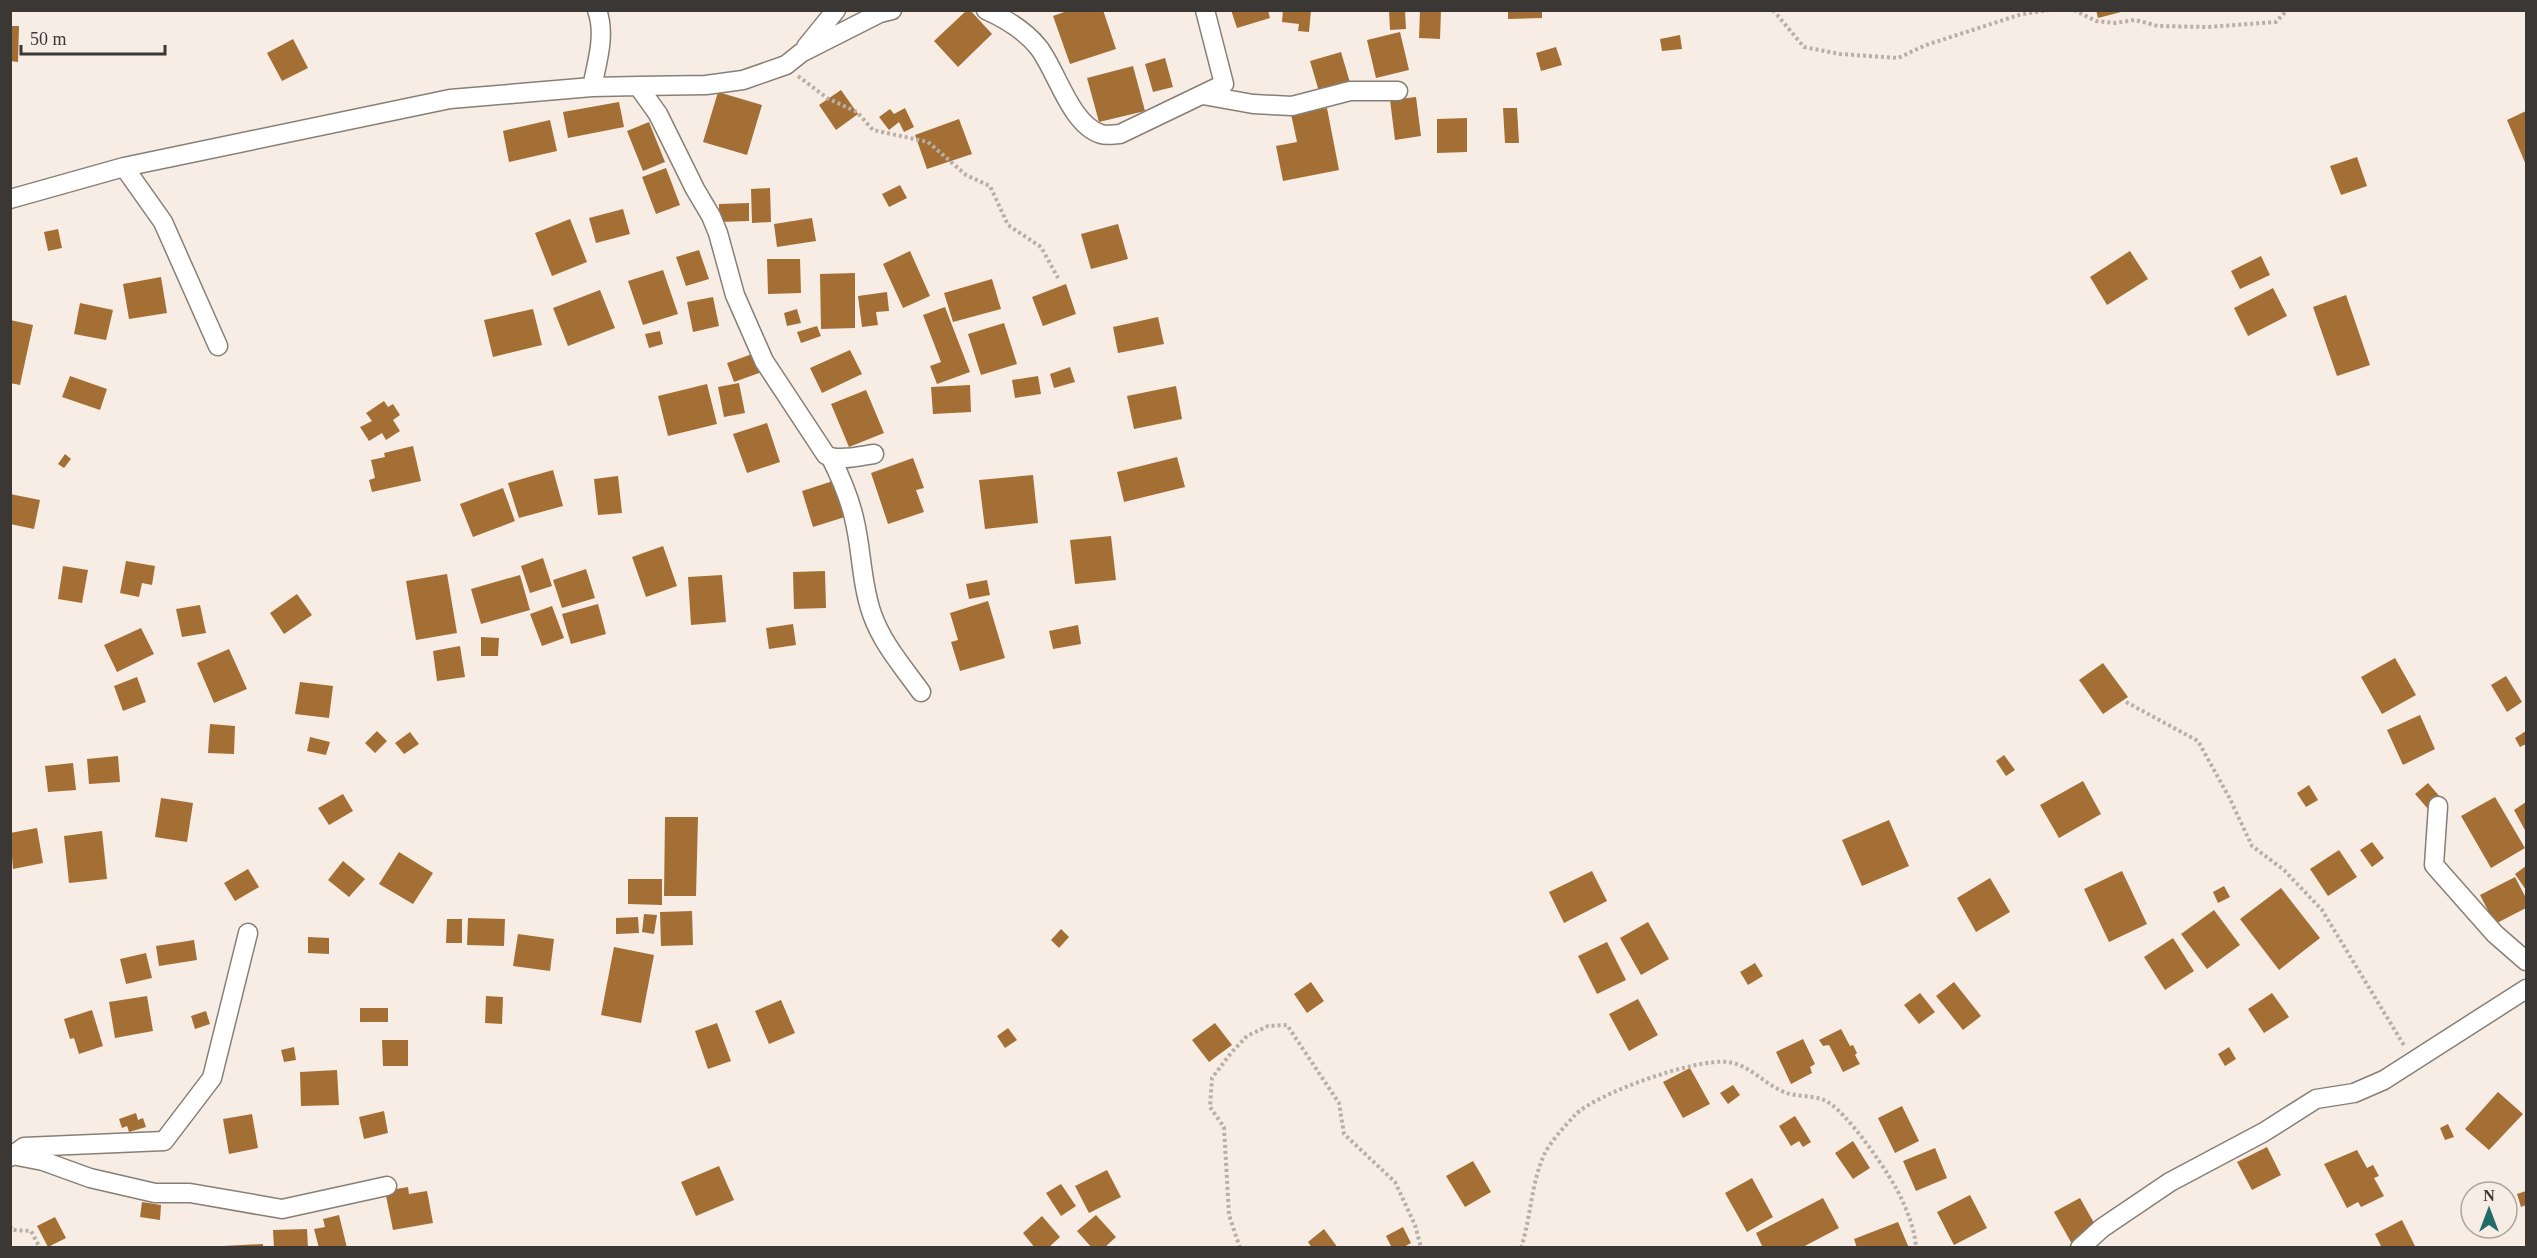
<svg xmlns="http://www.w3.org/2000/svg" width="2537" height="1258" font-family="'Times New Roman',serif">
  <rect width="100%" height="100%" fill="#f7ede4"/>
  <path fill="#a46f34" d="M967,10H970L992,34L958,67L934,41Z
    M1070,10H1103L1116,49L1070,64L1053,16Z
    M1231,10H1268L1270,18L1237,28Z
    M1283,10H1311L1309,32L1298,31L1299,24L1282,22Z
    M1389,10H1405L1406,29L1390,30Z
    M1420,10H1441L1440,39L1419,38Z
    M1508,10H1542V18L1508,19Z
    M2096,10H2125V11L2098,18Z
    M10,26H19L18,62L10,61Z
    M1400,32L1409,70L1376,78L1367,40Z
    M1680,35L1682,49L1662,51L1660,39Z
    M293,39L308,68L282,81L267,53Z
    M1556,47L1562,65L1541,71L1536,53Z
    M1341,52L1351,86L1320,95L1310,61Z
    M1165,58L1173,87L1153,92L1145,64Z
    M1133,66L1145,111L1099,122L1087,78Z
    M841,90L858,114L836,130L819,105Z
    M718,92L762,105L747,155L703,142Z
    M1416,97L1421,136L1395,140L1390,100Z
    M619,102L624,127L568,138L563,112Z
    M905,108L914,127L904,132L899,122L889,130L879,117L890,109L894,114Z
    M1327,108L1339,170L1283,181L1276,146L1297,142L1291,114Z
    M1503,108H1517L1519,143H1505Z
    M2526,111V165L2507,120Z
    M1467,118V152L1437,153V119Z
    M959,119L972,154L927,169L915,135Z
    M550,120L557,151L509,162L503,131Z
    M649,122L665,162L643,171L627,131Z
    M2357,157L2367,186L2341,195L2330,166Z
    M666,168L680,205L656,214L642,177Z
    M900,185L907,198L889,207L882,194Z
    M770,188L771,222L752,223L751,189Z
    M749,203V221L719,222V204Z
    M623,209L630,234L596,243L589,218Z
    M812,218L816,241L777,247L774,224Z
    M570,219L587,262L552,276L535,233Z
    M1118,224L1128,259L1091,269L1081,234Z
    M58,229L62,248L48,251L44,232Z
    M699,250L709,279L686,286L676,257Z
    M910,251L930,296L903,308L883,264Z
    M2130,251L2148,279L2107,305L2090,277Z
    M2261,256L2270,275L2240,289L2231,271Z
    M767,259H800L801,293L768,294Z
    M663,270L678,314L643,325L628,281Z
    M855,273V328L821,329L820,274Z
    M161,277L167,313L129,319L123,284Z
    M992,279L1001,309L953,322L944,293Z
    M1066,284L1076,314L1043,326L1032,297Z
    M2273,288L2287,316L2248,336L2234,308Z
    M600,290L615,328L568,346L553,308Z
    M887,292L889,311L876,312L878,325L862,327L858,296Z
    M2346,295L2370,365L2337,376L2313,307Z
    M713,297L719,326L693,332L687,302Z
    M80,303L113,310L106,340L74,334Z
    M945,307L970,372L937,384L930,366L941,362L923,315Z
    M533,309L542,345L493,357L484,320Z
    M797,309L801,323L787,326L784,313Z
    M1158,317L1164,344L1118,353L1113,327Z
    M10,320L33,325L20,385L10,383Z
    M1004,323L1017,364L981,375L968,334Z
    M817,326L821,336L801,343L797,332Z
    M660,331L663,344L649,348L645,334Z
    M850,350L862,374L822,393L810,368Z
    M755,353L762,372L734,382L727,363Z
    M1070,367L1075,382L1054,388L1050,374Z
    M70,376L107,389L100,410L62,397Z
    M1038,376L1041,394L1015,398L1012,380Z
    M739,383L745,413L724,417L718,387Z
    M707,384L717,424L668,436L658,396Z
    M970,385L971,412L933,414L931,387Z
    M1176,386L1182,419L1134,429L1127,396Z
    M866,390L884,433L849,447L831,404Z
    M384,401L388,407L393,404L400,415L393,420L400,431L386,440L382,433L369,441L360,427L372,421L366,413Z
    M767,423L780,462L747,473L733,434Z
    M413,446L421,481L372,492L369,480L375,478L371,460L385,457L384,453Z
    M65,454L71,459L64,468L58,464Z
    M1177,457L1185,487L1124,502L1117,472Z
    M913,458L924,488L916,490L924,512L888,524L871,473Z
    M553,470L563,506L519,518L508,483Z
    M1033,475L1038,523L985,529L979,480Z
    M618,476L622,513L598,515L594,479Z
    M836,480L848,516L813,527L802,491Z
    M503,488L515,521L473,537L460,504Z
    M10,494L40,500L34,529L10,524Z
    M1111,536L1116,580L1075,584L1070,540Z
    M663,546L677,586L646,597L632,557Z
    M543,558L552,586L530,593L521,566Z
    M126,561L155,566L152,585L142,583L139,597L120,593Z
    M63,566L88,570L82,603L58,599Z
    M586,569L595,598L562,608L553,580Z
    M825,571L826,608L794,609L793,572Z
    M447,574L457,633L416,640L406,581Z
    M520,575L530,610L481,624L471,589Z
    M722,575L726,622L691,625L688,577Z
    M987,580L990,595L969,599L966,584Z
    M297,594L312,615L284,634L270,613Z
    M988,601L1005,658L960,671L951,642L958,640L950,613Z
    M598,604L606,634L571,644L562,614Z
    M200,605L206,633L182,637L176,609Z
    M552,606L564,638L542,646L530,614Z
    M793,624L796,645L769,649L766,628Z
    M1078,625L1081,644L1053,649L1049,631Z
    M141,628L154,654L117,672L104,645Z
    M481,637L499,638L498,656H481Z
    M460,646L465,677L437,681L433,651Z
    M229,649L247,689L214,703L197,663Z
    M2395,658L2416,695L2382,714L2361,677Z
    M2103,663L2128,697L2103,714L2079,680Z
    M2506,676L2522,702L2507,712L2491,685Z
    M137,677L146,702L123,711L114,686Z
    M300,682L333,686L329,718L295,714Z
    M2420,715L2435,749L2403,765L2387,730Z
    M210,724L235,726L234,754L208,753Z
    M377,731L387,741L375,753L365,743Z
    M2526,731V744L2520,747L2515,738Z
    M410,732L419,744L404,754L395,743Z
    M310,737L330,742L326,755L307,751Z
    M2004,755L2015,770L2006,776L1996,761Z
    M118,756L120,782L89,784L87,759Z
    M73,763L76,790L48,792L45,766Z
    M2083,781L2101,814L2059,838L2040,805Z
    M2428,783L2441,798L2428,809L2415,794Z
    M2309,785L2318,800L2306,807L2297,793Z
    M343,794L353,811L329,825L318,808Z
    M2495,797L2525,848L2491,868L2461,816Z
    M161,798L193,803L187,842L155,837Z
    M2526,802V832L2514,810Z
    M665,817H698L696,896H664Z
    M1889,820L1909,866L1862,886L1842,840Z
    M37,828L43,863L13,869L10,833Z
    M102,831L107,879L69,883L64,836Z
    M2372,842L2384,858L2372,867L2360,850Z
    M2339,850L2357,877L2328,896L2310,869Z
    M399,852L433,873L413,904L379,884Z
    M343,861L365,879L349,897L328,880Z
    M2526,866V890L2515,874Z
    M248,869L259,887L235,901L224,883Z
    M1592,871L1607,901L1564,923L1549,892Z
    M2122,871L2147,924L2109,942L2084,889Z
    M2515,877L2526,898V908L2495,924L2480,895Z
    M1990,878L2010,912L1976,932L1957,898Z
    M628,879H662V905L628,904Z
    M2224,886L2230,897L2218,903L2213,892Z
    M2281,888L2320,938L2279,970L2240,919Z
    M2214,910L2240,945L2207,969L2181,934Z
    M692,911L693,945L661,946L660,912Z
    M644,914L657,915L654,934L642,932Z
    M638,917L639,933L616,934V918Z
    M468,918L505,919L504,946L467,945Z
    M447,919H462V943H446Z
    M1648,922L1669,959L1641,975L1620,938Z
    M1061,929L1069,937L1059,948L1051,940Z
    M518,934L554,939L550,971L513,966Z
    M308,937L329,938V954L308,953Z
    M2173,938L2194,971L2165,990L2144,957Z
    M194,940L197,960L159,966L156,946Z
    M1607,942L1626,980L1597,994L1578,956Z
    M614,947L654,955L641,1023L601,1015Z
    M146,953L152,978L126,984L120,959Z
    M1755,963L1763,976L1748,985L1740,972Z
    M1311,982L1324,1001L1307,1013L1294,994Z
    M1954,982L1981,1016L1963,1030L1936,996Z
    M1920,993L1935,1012L1919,1024L1904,1005Z
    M2272,993L2289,1017L2264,1033L2248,1009Z
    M147,996L153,1031L115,1038L109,1002Z
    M486,996L503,997L502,1024L485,1023Z
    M1638,999L1658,1035L1629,1051L1609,1014Z
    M781,1000L795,1033L769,1044L755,1011Z
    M360,1008H388V1022H360Z
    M92,1010L103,1046L79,1054L74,1038L70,1039L64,1019Z
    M206,1011L210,1024L195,1029L191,1016Z
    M717,1023L731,1061L708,1069L695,1031Z
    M1215,1023L1232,1045L1209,1062L1192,1040Z
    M1008,1028L1017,1040L1005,1048L997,1036Z
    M1841,1029L1850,1046L1853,1045L1857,1053L1855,1055L1860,1064L1843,1072L1829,1045L1823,1046L1819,1040Z
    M1803,1039L1815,1064L1810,1067L1812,1073L1791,1084L1776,1052Z
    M382,1040H408V1066H383Z
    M294,1047L296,1060L284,1062L281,1050Z
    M2229,1047L2236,1059L2225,1066L2218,1054Z
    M1690,1068L1710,1104L1683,1118L1663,1082Z
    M337,1070L339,1105L301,1106L300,1072Z
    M1733,1085L1740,1095L1728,1104L1720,1093Z
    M2498,1092L2523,1114L2489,1150L2465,1129Z
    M1902,1106L1919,1141L1895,1153L1878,1118Z
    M384,1111L388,1133L364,1139L359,1117Z
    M136,1113L138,1120L143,1118L146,1127L129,1132L127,1126L122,1128L119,1119Z
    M252,1114L258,1148L229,1154L223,1119Z
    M1795,1116L1811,1142L1803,1147L1799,1141L1791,1146L1779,1126Z
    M2448,1124L2454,1137L2445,1140L2440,1128Z
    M1853,1141L1870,1168L1853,1179L1835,1153Z
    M2267,1147L2281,1175L2252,1190L2237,1162Z
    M1935,1148L1947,1178L1916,1191L1903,1161Z
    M2357,1150L2367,1168L2373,1165L2379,1176L2374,1178L2384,1196L2361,1207L2358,1202L2347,1208L2324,1164Z
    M1473,1161L1491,1192L1465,1207L1446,1176Z
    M719,1166L734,1200L696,1216L681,1182Z
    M1107,1170L1121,1197L1089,1213L1075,1186Z
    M1752,1178L1773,1217L1747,1232L1725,1193Z
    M1061,1184L1076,1206L1061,1216L1046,1193Z
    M408,1187L409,1194L427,1191L433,1223L393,1230L385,1191Z
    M2526,1191V1205L2521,1207L2517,1194Z
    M1970,1195L1987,1228L1954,1245L1937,1212Z
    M1823,1198L1839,1228L1801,1248H1763L1756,1233Z
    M2080,1198L2098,1230L2072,1244L2054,1212Z
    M142,1202L161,1205L160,1220L140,1217Z
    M339,1215L347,1248H319L314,1229L325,1227L323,1219Z
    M1096,1215L1116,1237L1104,1248H1092L1077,1231Z
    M1042,1216L1060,1237L1048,1248H1035L1023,1233Z
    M55,1217L66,1238L48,1247L37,1226Z
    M2402,1220L2416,1248H2382L2375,1234Z
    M1898,1222L1909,1248H1857L1854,1239Z
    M1403,1227L1411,1243L1402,1248H1392L1386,1236Z
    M307,1229L308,1248H274L273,1230Z
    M1324,1229L1338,1248H1312L1308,1242Z
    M263,1244V1248H223V1246Z"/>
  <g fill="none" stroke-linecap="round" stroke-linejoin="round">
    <g stroke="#877f76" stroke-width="21">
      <path id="street" d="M986,10C1006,19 1025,30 1039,48C1057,72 1071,125 1101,134C1107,136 1114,134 1120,134L1224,84L1205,10
        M806,47L836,10
        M638,86L706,85L743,80L786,65L801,53L880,13L892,10
        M592,87C597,62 606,35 597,10
        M1203,95L1253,104L1292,106L1350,91H1398
        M124,167L163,222L218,346
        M10,199L124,167L450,99L592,87L638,86L658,114L695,189L711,216L718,233L735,295L764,361L826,455C838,462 860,456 874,454
        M831,458C841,478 849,496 854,518C862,550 861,583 872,614C882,643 903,667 921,692
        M2438,806L2434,865L2495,934L2526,961
        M12,1155L43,1161L90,1178L155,1193H190L282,1209L387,1186
        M10,1157L24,1147L164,1141L212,1078L248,933
        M2080,1248L2102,1228L2170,1182L2264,1132L2316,1099L2354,1093L2384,1080L2526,989"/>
    </g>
    <path stroke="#b7afa8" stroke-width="4" stroke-dasharray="3 3" stroke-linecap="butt" d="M1773,10L1804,47L1840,54L1898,58L1926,45L2022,14L2050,10
      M2074,10L2096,21L2115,23L2135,20L2158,26L2207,27L2276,22L2287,10
      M798,76L827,98L857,112L873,130L928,142L966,175L990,186L1008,225L1041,247L1058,278
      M2126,702L2198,741L2229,797L2252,846L2284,870L2322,910L2405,1047
      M10,1226L12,1230L31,1231L40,1248
      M1240,1248L1229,1215L1224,1127L1210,1107L1212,1078L1231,1053L1247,1036L1268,1026L1287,1025L1339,1103L1344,1134L1395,1182L1415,1225L1421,1248
      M1521,1248C1531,1217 1531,1184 1544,1155C1550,1142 1565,1126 1575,1115C1597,1093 1696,1058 1728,1062C1750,1065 1764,1084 1784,1092C1796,1097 1811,1095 1824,1100C1845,1108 1893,1178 1902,1200C1909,1215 1915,1231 1916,1248"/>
    <use href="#street" stroke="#fff" stroke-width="18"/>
  </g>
  <rect width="2537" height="1258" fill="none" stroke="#3b3734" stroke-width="24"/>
  <g transform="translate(2489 1210)"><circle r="28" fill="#f7ede4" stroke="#aca49e" stroke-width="1.5"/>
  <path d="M0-4.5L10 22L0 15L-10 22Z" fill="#216c68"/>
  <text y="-9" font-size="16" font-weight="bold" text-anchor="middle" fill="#3b3734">N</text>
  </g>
  <path d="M21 45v9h144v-9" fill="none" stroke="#3b3734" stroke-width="3"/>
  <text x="30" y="45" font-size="18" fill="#3b3734" stroke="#f7ede4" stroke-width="4.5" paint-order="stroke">50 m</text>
</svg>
